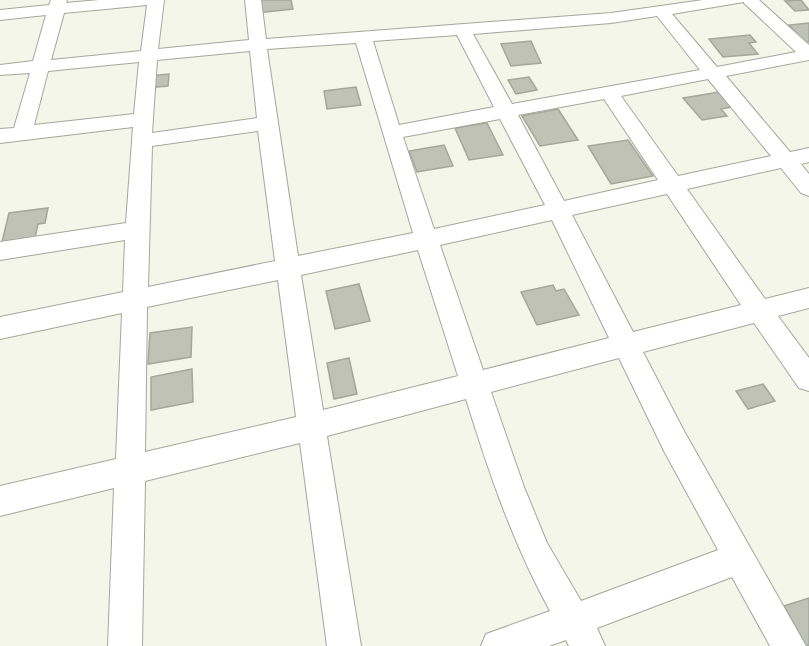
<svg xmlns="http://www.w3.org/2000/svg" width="809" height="646" font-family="'PT Sans',sans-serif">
  <rect width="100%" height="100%" fill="#f3f6e9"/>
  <path fill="#bfc2b5" stroke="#a4a79a" stroke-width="1.5" d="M256,0H291L293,9L257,13Z
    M801,0L809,10L795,11L785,1Z
    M809,23V42H804L789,25Z
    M750,35L756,42L749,43L758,54L723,57L709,39Z
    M531,41L541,63L511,66L501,44Z
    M169,74L168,86L146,88L148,76Z
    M529,77L537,90L516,94L508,80Z
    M356,87L361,105L327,109L324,91Z
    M719,92L732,107L721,109L727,116L702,120L683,98Z
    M558,109L578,140L540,146L522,116Z
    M487,123L503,155L469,160L455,128Z
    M628,140L653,176L611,184L588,146Z
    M444,145L453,166L417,172L409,151Z
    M48,208L45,223L38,224L35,238L2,242L9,213Z
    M359,284L370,321L335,329L326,291Z
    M553,285L556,291L564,289L579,315L537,325L521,292Z
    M192,327L191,357L148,364L150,333Z
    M349,358L357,394L334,399L327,363Z
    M192,369L193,402L151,410V377Z
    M763,384L775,401L748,409L736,391Z
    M809,598V646H806L784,606Z"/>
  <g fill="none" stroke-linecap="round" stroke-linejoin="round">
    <g stroke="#a5a79b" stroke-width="2">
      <path id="minor" d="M51,0H67L66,3L99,0H164L158,49L249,40L245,0H261L266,39L611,13L703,0H759L809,45V60L726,76L790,152L809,148V162L801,164L809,174V196L801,193L781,168L687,189L765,299L809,288V308L778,316L809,358V391L799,388L754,323L643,352L684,431L806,646H770L732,577L597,628L605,646H569L566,640L549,646H481L486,634L550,611C513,544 489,473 466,399L327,436L361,646H327L300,443L145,481L142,646H108L114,488L0,516V486L116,459L122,313L0,339V317L123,292L125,240L0,260V242L126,223L133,127L0,143V129L14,128L30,73L0,75V65L33,61L46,15L0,20V10L49,5ZM744,2V3L796,52L717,67L672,14ZM147,5L141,51L51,60L64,13ZM657,16L700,70L512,104L473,34L611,23ZM457,35L494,107L399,125L373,41ZM356,43L413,233L298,256L267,49ZM250,51L257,118L152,133L157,60ZM139,62L134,114L34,125L48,71ZM708,79L771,156L678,176L621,96ZM604,99L658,180L564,201L518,115ZM500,119L545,205L434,229L403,137ZM258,131L275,261L148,287L152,146ZM667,194L741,305L633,332L572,215ZM552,220L609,338L483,370L440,245ZM418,250L458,376L323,410L301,275ZM278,280L296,417L145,452L147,307ZM619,358L664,451L718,550L581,601L547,543L524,487L491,392Z"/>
    </g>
    <use href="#minor" fill="#fff" fill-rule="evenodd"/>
  </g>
</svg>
